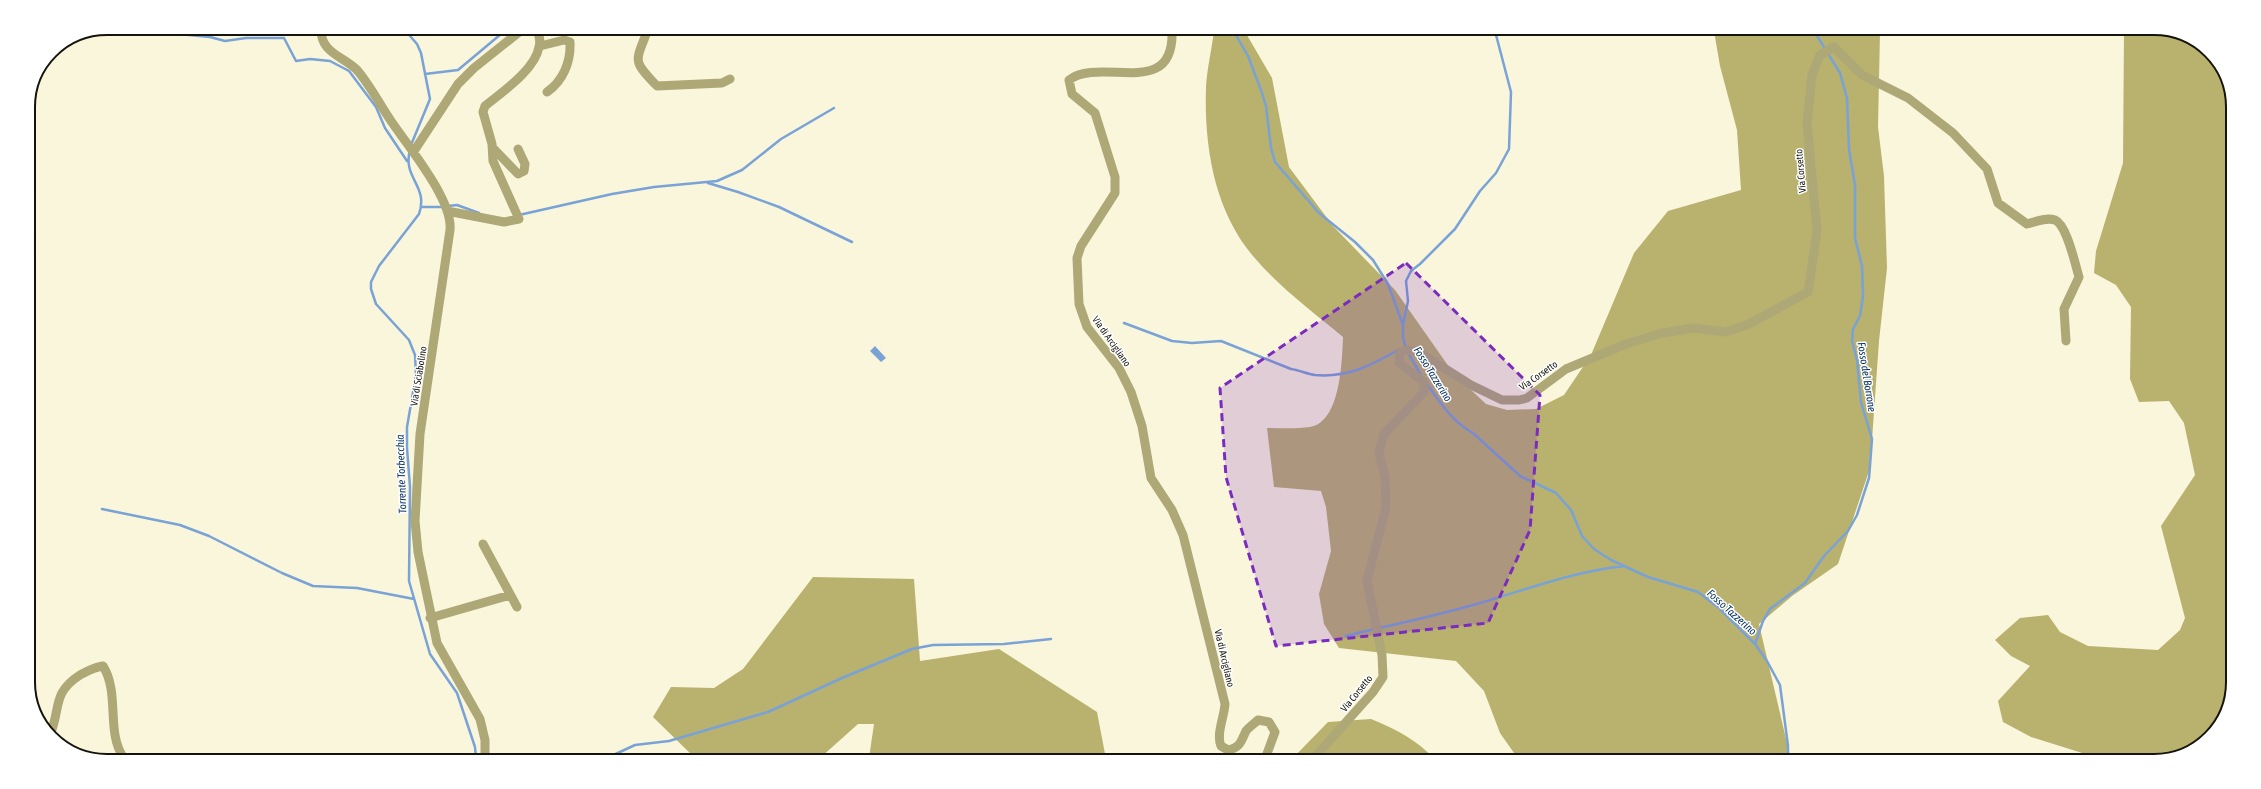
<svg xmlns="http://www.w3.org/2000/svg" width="2261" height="789" font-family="'Asap Condensed',sans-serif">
  <rect width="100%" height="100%" fill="#f9f6dc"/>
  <path fill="#b9b16e" d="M1214,30H1244L1272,78L1289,167L1333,226L1395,290L1454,374L1486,404L1507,410L1536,409L1564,395L1591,355L1634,253L1668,211L1741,190L1737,130L1720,66L1714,31L1880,32L1878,127L1884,176L1887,268L1879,341L1870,468L1838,564L1792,596L1759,624L1791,760H1519L1500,733L1484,691L1456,661L1339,648L1324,624L1319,594L1331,551L1326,507L1321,491L1274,487L1267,428C1281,428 1297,429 1310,427C1341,422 1342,360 1343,337C1312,311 1279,287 1253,256C1214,210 1204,146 1206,87C1207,68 1212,49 1214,30Z
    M2124,32H2179L2217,59L2233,102L2229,707L2202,745L2154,761H2095V757L2031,737L2003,722L1998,701L2030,666L2011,656L1995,640L2020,618L2048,615L2060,632L2088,646L2158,650L2180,630L2185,618L2161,526L2195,475L2184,423L2169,401L2139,402L2130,379L2131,307L2116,285L2094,273L2096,251L2123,163Z
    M813,577L914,579L920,661L999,649L1097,712L1106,759L869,758L874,724H858L820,758H695L653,717L671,687L714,688L743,669Z
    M1371,719C1395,729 1418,740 1435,760L1292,759L1328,722Z"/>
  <path fill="#79a2d6" d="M875,346L886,358L881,362L870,351Z"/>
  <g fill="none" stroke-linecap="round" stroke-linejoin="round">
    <path stroke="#79a2d6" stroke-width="2.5" d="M141,28L157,32L210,37L225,41L246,38H284L296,61L310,59L330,61L349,71L376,107L385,128L407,161
      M404,29L417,44L421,53L430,99L411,145
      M1233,30L1248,56L1261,90L1266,106L1271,148L1275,162L1319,213L1355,242L1373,260L1388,284L1403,325V338L1406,349
      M425,74L458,70L507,29
      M410,150C402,178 429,186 419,214L379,266L371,282V289L376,304L409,340L415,355L416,375L407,427V448L410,487L409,581L430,654L457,693L475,747L476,758
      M708,183L738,192L779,207L852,242
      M448,206L457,205L479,213
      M421,207H443
      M519,215L612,194L654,187L717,181L742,170L781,139L834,108
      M1124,323L1172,341L1192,343L1221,341L1291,369C1299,370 1307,374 1315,375C1347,378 1372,365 1398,350
      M1403,325L1408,301L1406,281L1411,271L1420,264L1455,229L1480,191L1496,173L1509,149L1511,92L1495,31
      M1408,353L1421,375
      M1427,384C1441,404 1452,421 1473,433L1520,476L1556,493L1571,510L1582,536L1594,549L1611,560L1648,577L1698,592L1719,608L1755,644L1767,661L1780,685L1788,746V760
      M102,509L180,525L209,536L282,573L313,586L357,588L414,599
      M1346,636C1391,625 1436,616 1480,603C1528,589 1575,571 1625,566
      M1755,644L1763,621L1770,609L1805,583L1824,556L1848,531L1857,515L1869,478L1870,466L1872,439L1861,402L1857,360L1852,341L1853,329L1860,316L1863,296L1862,266L1855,238V185L1849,149L1847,98L1840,73L1814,31
      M607,758L635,745L669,741L768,712L842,678L912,649L933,645L1004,644L1051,639"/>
    <path stroke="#aea877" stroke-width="9" d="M321,28C320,53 343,56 357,70C370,85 380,105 391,121C408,146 453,200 450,230L420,434L415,521L418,552L437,643L480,719L485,740V758
      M648,29C636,62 631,59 657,86L722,83L730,79
      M1172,30C1175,101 1101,56 1069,80L1072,94L1095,113L1115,177V193L1081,246L1077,258L1079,304L1087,327L1119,368L1131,392L1142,426L1151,478L1172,510L1183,535L1225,704C1224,718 1216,734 1221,746L1228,750C1241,747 1241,741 1246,731C1249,727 1255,723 1258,720L1269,722L1275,732L1265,759
      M540,46L564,40L570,42C571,62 563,81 547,92
      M493,148L518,174L524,171L525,164L518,149
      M414,151L458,84L474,68L523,29
      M447,211L504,222L519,219L493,161L492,144L483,112L485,106C502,92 535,70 539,47C541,41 539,35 537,29
      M483,544L517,607
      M430,618L510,595
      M50,735C61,708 52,693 80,675C88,671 94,667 103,666C120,693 106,731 123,757
      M1313,759L1373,692L1383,677L1382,655L1367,581L1386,507L1385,476L1379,453L1384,434L1424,392V382L1399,363L1400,352L1408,350L1422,354L1471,385L1502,400H1519L1527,398L1566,369L1626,344L1662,333L1694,328L1725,332L1747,325L1808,292L1817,231L1807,123L1812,75L1820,55L1834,47L1862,75L1908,98L1953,133L1987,169L1998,203L2027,224C2035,222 2046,217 2055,220C2067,225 2075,264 2079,277L2064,309L2066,341"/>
  </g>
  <path fill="#7b2cbf" fill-opacity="0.2" stroke="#7b2cbf" stroke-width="3" stroke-dasharray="8 5" stroke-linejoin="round" d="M1406,263L1540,395L1530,530L1488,623L1276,646L1226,477L1220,388Z"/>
  <g text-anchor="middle" stroke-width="3" stroke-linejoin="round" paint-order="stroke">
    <g font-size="10" fill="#15140c" stroke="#fff">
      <text transform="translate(1800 171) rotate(-95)" y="4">Via Corsetto</text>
      <text transform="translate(1112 341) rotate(55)" y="4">Via di Arcigliano</text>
      <text transform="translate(1538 375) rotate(-35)" y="4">Via Corsetto</text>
      <text transform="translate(418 376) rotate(-81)" y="4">Via di Sciabolino</text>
      <text transform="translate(1225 658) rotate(77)" y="4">Via di Arcigliano</text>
      <text transform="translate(1356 693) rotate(-51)" y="4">Via Corsetto</text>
    </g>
    <g font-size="11" font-style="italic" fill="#073362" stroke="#fff">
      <text transform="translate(1433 374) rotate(58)" y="4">Fosso Tazzerino</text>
      <text transform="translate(1867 377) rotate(81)" y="4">Fosso del Borrone</text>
      <text transform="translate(401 474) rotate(-92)" y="4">Torrente Torbecchia</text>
      <text transform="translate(1732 612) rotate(42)" y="4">Fosso Tazzerino</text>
    </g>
  </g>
  <path d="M0 0H2261V789H0ZM107 35H2154A72 72 0 0 1 2226 107V682A72 72 0 0 1 2154 754H107A72 72 0 0 1 35 682V107A72 72 0 0 1 107 35Z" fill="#fff" fill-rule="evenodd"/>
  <path fill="none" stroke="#15140c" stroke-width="2" d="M107 35H2154A72 72 0 0 1 2226 107V682A72 72 0 0 1 2154 754H107A72 72 0 0 1 35 682V107A72 72 0 0 1 107 35Z"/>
</svg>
